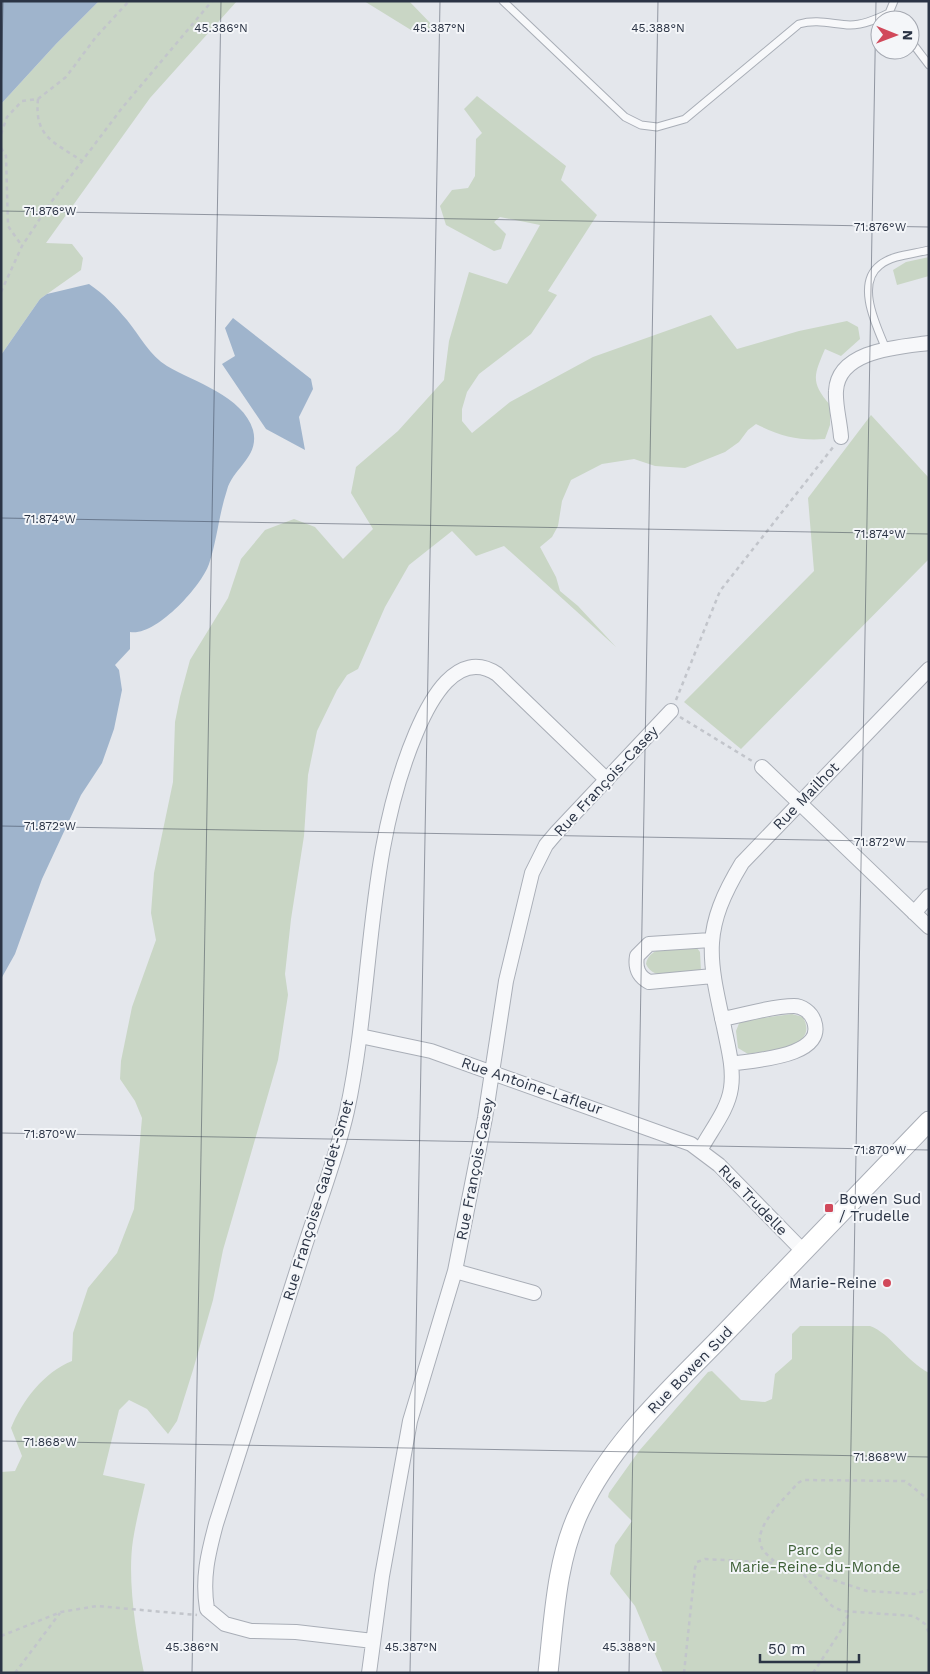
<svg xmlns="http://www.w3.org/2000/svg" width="930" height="1674" font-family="'Work Sans',sans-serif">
  <rect width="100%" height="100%" fill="#e4e7ec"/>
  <path fill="#c9d6c5" d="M99,1H237L150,98L46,243L72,244L83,258L81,270L40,299L1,355V104L56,44Z
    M364,1H409L435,28L411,30Z
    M477,96L566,166L561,180L597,215L548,291L557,295L531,334L479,374L467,392L462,409V421L472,433L510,402L593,357L711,315L737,349L799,331L847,321L858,327L860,339L841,356L825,349C814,375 810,382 830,405V425L825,439C799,441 780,436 756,424L748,430L739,442L725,452L685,468L655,466L634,459L602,464L571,480L562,501L558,526L552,537L540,547L556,577L560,591L578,606L616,647L504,546L476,556L452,531L409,565L385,607L358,669L347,675L337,690L317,731L308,775L304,836L291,919L285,974L288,995L278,1060L223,1250L213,1300L193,1370L177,1421L168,1434L147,1409L129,1400L119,1410L103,1475L145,1484C141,1502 136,1521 133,1540C127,1579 136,1634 144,1673H1V1472L15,1471L22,1456L11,1428C22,1401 44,1372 72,1361L73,1333L88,1288L117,1253L134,1209L142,1118L135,1101L120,1079L121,1061L132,1007L156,940L151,913L154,873L173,782L175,722L180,697L190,660L228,598L241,559L265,530L294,519L315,527L343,559L373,529L351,493L356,467L398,431L444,380L449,341L469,272L507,284L540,225L500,217L494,222L506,234L501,249L494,251L446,225L440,206L452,190L468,188L475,176L476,139L482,133L464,109Z
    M929,257V276L897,285L893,270L906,262Z
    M871,415L929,478V559L741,749L684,702L814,571L808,498Z
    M697,948L700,952L701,971C684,973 654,983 646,964C650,943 680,948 697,948Z
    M792,1014L803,1017C820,1049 768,1050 748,1054L738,1048L736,1031L740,1021Z
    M800,1326H870C890,1333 906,1361 929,1373V1673H663L635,1606L610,1574L615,1545L632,1521L608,1497L609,1493L639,1451L708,1372L712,1371L741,1400L765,1402L772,1399L775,1374L792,1359V1334Z"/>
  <path fill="#9fb4cc" d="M1,1H99L56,44L1,104Z
    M89,284C104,294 116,307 127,320C140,336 150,356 167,366C194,382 243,396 253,430C260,457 233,468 227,490C219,514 217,540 209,564C201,587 155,637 130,632V649L115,665L119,670L122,690L114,729L102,763L81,795L42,879L15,954L1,979V355L40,299L47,294Z
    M233,318L311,379L313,389L299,417L305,450L266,429L222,364L235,356L225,328Z"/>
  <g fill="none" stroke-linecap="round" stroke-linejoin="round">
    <g stroke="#a9aeb7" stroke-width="9">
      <path id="lane" d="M503,1L625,117L641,125L657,127L685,119L799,24C817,19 832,24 850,25C864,25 877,19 889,13L894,1
        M889,13L894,20
        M910,40L929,65
        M886,349C877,327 855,284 880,265C892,255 914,254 929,250"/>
    </g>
    <g stroke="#a9aeb7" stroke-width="16">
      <path id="street" d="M841,437C840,422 835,405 836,391C838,350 899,347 929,343
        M762,767L929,927
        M914,913L929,896
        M711,940L649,944L637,956C635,968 638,976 649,982L713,976
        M722,1019C745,1015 771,1006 794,1006C802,1006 811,1012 814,1021C827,1057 753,1060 731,1064
        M360,1036L431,1051L691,1144L719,1165L804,1252
        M701,1149C711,1130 728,1110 731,1088C734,1068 728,1047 724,1027C708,955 702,929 742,863L929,669
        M455,1271L534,1293
        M373,1641L296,1632L251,1631L225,1624L207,1609C202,1578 208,1554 216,1524C245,1434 274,1344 302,1255C317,1207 336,1160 347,1111C374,986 365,853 416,733C429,702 457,647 497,674L607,780
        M369,1673L382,1576L410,1421L455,1271L485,1118L506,981L532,873L546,845L557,832L671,711"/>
    </g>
    <g stroke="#a9aeb7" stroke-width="21">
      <path id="secondary" d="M548,1673C554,1619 556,1560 580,1510C613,1440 672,1388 725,1333C793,1263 861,1192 929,1121"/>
    </g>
    <path stroke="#c2c5cb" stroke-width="2.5" stroke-dasharray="4 4" stroke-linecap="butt" d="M38,99C34,137 54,142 82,161
      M1,134L7,117L22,101L38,99L66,77L96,37L129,1
      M1,148L6,156L8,226L22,246
      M1,292L22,246L49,205L122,108L212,1
      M676,700L720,591L834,446
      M680,717L752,761
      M774,1561C770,1557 763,1552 761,1546C753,1527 786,1497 798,1483L803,1480L905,1481L929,1500
      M803,1570L867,1591L914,1594L929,1590
      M1,1636L61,1612L97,1606L197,1615
      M15,1673L60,1613
      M684,1673L695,1568L697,1562L705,1559L794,1564L832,1606L842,1611L914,1616L925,1624L929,1633
      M813,1673L840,1632L849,1613"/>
    <use href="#lane" stroke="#f7f8fa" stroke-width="7"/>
    <use href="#street" stroke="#f7f8fa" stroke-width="14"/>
    <use href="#secondary" stroke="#fff" stroke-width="19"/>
  </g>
  <path fill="none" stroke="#2b3445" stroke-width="1" stroke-opacity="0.45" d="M1,106L3,1M1,211L929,227M1,518L929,534M1,826L929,842M1,1133L929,1150M1,1441L929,1457M192,1673L221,1M410,1673L440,1M629,1673L658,1M847,1673L876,1"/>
  <g fill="#d1495b" stroke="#f4f6f9" stroke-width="2">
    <rect x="824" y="1203" width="10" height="10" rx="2.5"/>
    <circle cx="887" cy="1283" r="5"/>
  </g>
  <g text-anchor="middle" stroke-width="4" stroke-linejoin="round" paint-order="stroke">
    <g font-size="15" fill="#2b3445" stroke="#f4f6f9">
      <text transform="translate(606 781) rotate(-47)" y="5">Rue François-Casey</text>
      <text transform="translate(806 796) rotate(-46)" y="5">Rue Mailhot</text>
      <text transform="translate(532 1086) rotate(19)" y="5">Rue Antoine-Lafleur</text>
      <text transform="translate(475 1169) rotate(-79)" y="5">Rue François-Casey</text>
      <text transform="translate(318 1200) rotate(-73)" y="5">Rue Françoise-Gaudet-Smet</text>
      <text transform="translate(753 1200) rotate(46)" y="5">Rue Trudelle</text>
      <text transform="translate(690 1370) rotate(-46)" y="5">Rue Bowen Sud</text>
    </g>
    <g font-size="15" fill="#2b3445" stroke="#f4f6f9" text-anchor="start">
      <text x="839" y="1204">Bowen Sud<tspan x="839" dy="17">/ Trudelle</tspan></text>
      <text x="877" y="1288" text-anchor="end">Marie-Reine</text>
    </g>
    <g font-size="15" fill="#3f6138" stroke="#f4f6f9">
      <text x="815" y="1555">Parc de<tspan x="815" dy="17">Marie-Reine-du-Monde</tspan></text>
    </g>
  </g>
  <g font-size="12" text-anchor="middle" fill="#2b3445" stroke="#f4f6f9" stroke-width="4" stroke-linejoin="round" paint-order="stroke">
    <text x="221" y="32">45.386°N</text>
    <text x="439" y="32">45.387°N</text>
    <text x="658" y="32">45.388°N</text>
    <text x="50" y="215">71.876°W</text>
    <text x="880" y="231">71.876°W</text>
    <text x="50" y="523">71.874°W</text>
    <text x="880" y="538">71.874°W</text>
    <text x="50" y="830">71.872°W</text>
    <text x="880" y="846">71.872°W</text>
    <text x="50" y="1138">71.870°W</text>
    <text x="880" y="1154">71.870°W</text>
    <text x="50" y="1446">71.868°W</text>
    <text x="880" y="1461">71.868°W</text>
    <text x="192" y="1651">45.386°N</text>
    <text x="411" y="1651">45.387°N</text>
    <text x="629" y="1651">45.388°N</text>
  </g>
  <rect width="930" height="1674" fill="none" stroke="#2b3445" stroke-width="5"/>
  <g transform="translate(895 35) rotate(91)"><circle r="24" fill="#f4f6f9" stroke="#a4a8b1"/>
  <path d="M0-4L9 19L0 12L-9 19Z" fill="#d1495b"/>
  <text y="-8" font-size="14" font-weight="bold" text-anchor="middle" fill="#2b3445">N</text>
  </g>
  <path d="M760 1654v8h99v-8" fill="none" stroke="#2b3445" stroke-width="2.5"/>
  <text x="768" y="1654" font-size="15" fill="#2b3445" stroke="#f4f6f9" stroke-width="4" paint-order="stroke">50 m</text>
</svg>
